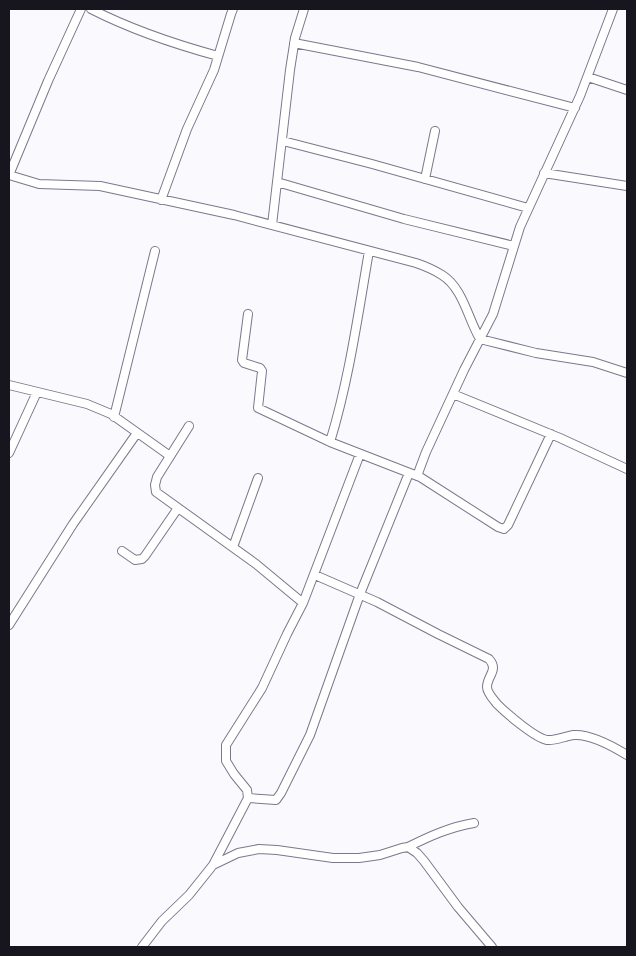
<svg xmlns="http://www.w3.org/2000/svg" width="636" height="956" font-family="'Playfair Display',serif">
  <rect width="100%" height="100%" fill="#fafafe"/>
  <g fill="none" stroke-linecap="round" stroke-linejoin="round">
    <g stroke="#7a788d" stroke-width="10">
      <path id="minor" d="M91,9C132,30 174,44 218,56
        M294,43L418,67L575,108
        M588,77L627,90
        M283,141L372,164L528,208
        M544,173L627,186
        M9,175L39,184L100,186L234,215L416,263C425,266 434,270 442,275C463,288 468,319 480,339L536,353L593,362L627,373
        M9,175L48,81L81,9
        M425,179L435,131
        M277,182L404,219L514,246
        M161,200L187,129L214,70L231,14L233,9
        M272,225L290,70L295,38L304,9
        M248,314L242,360L244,363L260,368L262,371L258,408L330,442L420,477L498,527L504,529L508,525L551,434
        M9,385L87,404L111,414L170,456
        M453,394L560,438L627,469
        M114,417L155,251
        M189,426L157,477L155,485L156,492L256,564L303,603
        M330,442C349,380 358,315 369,251
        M9,453L37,392
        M417,476L426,452L464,370L493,314L520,227L580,96L613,9
        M233,547L258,478
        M122,551L135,560L142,559L145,556L178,508
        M315,575L377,602L438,634L489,659C499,670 487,676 487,687C487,693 494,700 497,704C506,713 535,738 547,740C555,741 565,736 574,735C590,734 614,747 627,755
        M9,625L73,524L137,433
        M248,798L276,800L281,793L310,735L360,594L409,473
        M408,847C430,836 450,827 474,823
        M213,865L238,853L259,849L277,850L333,858H359L380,855L402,848L408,847L417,853L424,861L458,907L492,947
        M142,947L162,921L189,895L213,865L248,798L247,790L234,774L226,761V745L262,688L287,634L303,603L360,454"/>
    </g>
    <use href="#minor" stroke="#fff" stroke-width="8"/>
  </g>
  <rect width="636" height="956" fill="none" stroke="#17161e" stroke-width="20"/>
</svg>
